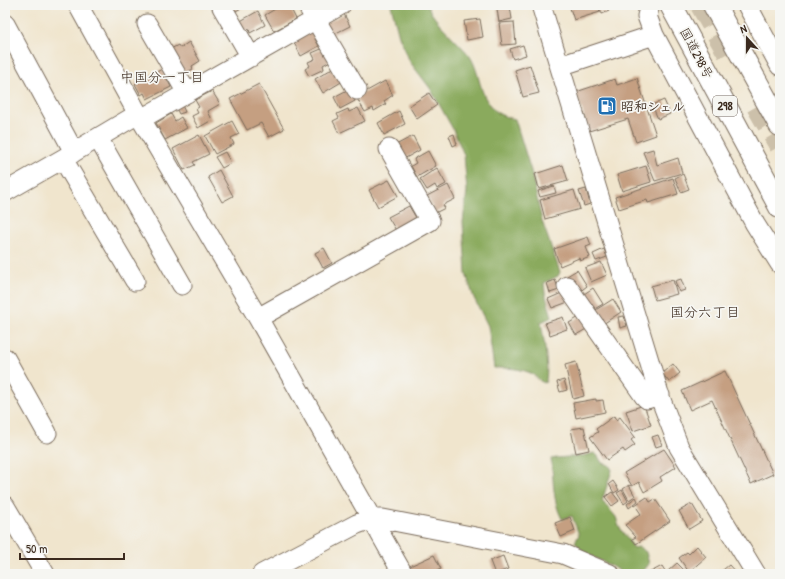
<svg xmlns="http://www.w3.org/2000/svg" width="785" height="579" font-family="'Patrick Hand','Klee One',sans-serif">
  <rect width="100%" height="100%" fill="#f6f6f2"/>
  <filter id="ink" filterUnits="userSpaceOnUse"><feTurbulence type="fractalNoise" baseFrequency=".025" numOctaves="2"/><feDisplacementMap in="SourceGraphic" scale="8" xChannelSelector="R" yChannelSelector="G"/><feConvolveMatrix kernelMatrix="1 2 1 2 8 2 1 2 1" color-interpolation-filters="sRGB"/></filter>
  <filter id="wash" filterUnits="userSpaceOnUse"><feTurbulence type="fractalNoise" baseFrequency=".012" numOctaves="4" result="noise"/><feDisplacementMap in="SourceGraphic" scale="16" xChannelSelector="R" yChannelSelector="G"/><feGaussianBlur stdDeviation="0.9" result="paint"/><feColorMatrix in="noise" values="0 0 0 0 0 0 0 0 0 0 0 0 0 0 0 0 0 1.4 0 .05"/><feComposite in="paint" operator="in"/></filter>
  <g filter="url(#wash)">
    <rect width="100%" height="100%" fill="#f0e5cd"/>
    <path fill="#8aaa5d" stroke="#626a3e" d="M391,5H428C431,20 461,43 471,58C480,73 479,95 493,109C499,115 506,117 515,119L531,171L542,221L560,272L558,276L544,283L545,293L552,317L541,322C543,335 550,372 545,383C538,381 538,378 532,374C522,368 506,368 494,368L488,326L474,298L466,274L463,222L467,191L464,155L454,131L430,88L410,62L399,36Z
      M594,453L598,456L602,463L609,465L612,470L602,501L616,517L619,527L634,548L639,547L646,552L649,564L641,574H627L583,552L575,542L579,535L572,516L562,519C552,500 554,480 551,459C566,456 580,458 594,453Z"/>
    <g id="blocks">
      <path fill="#c59f81" d="M228,5H247L232,13Z
        M282,5H289L296,19L274,31L265,15Z
        M569,5H598L600,12L574,20Z
        M599,5H607L609,11L602,14Z
        M510,7L512,19L499,22L497,9Z
        M258,11L265,25L250,33L249,29L243,33L237,23Z
        M344,14L350,26L330,36L324,24Z
        M480,19L483,37L467,40L464,21Z
        M514,22L516,44L502,45L499,23Z
        M314,30L318,37L315,39L319,46L301,56L293,41Z
        M189,42L200,61L192,66L193,69L183,74L169,50L178,45L180,48Z
        M523,45L526,55L513,59L510,49Z
        M326,47L332,60L323,65L324,69L309,76L305,69L310,66L308,62L315,59L312,53Z
        M530,65L539,93L523,97L515,70Z
        M335,67L343,81L323,93L315,79Z
        M162,69L171,87L147,99L144,93L141,95L135,84Z
        M637,78L656,135L636,142L628,119L589,131L576,92L615,79L617,85Z
        M385,81L393,95L384,101L386,104L374,111L373,108L365,112L356,97Z
        M259,84L284,129L269,137L261,123L247,130L230,99Z
        M349,89L355,101L340,109L334,97Z
        M212,91L220,104L208,111L212,120L198,128L192,116L198,113L196,109L199,107L195,100Z
        M429,93L437,105L417,119L409,106Z
        M664,100L670,114L658,119L652,105Z
        M181,103L185,112L179,114L175,106Z
        M358,108L365,121L339,133L333,121L339,118L337,114L348,109L349,112Z
        M399,111L405,124L384,135L378,123Z
        M171,114L175,121L181,117L187,128L165,140L156,123Z
        M232,121L239,134L231,138L234,144L215,154L205,136Z
        M454,134L457,144L453,146L449,136Z
        M199,135L209,154L193,162L195,165L184,170L173,149Z
        M413,136L420,150L402,160L394,146Z
        M653,149L657,165L678,158L682,173L655,181L643,152Z
        M428,151L436,166L417,177L411,166L416,163L414,159Z
        M225,152L231,163L222,168L215,157Z
        M563,165L568,181L539,189L535,174Z
        M646,166L651,182L622,191L617,175Z
        M437,168L446,184L437,189L435,185L427,190L420,179Z
        M219,170L233,196L222,202L208,177Z
        M683,174L689,189L681,192L675,178Z
        M673,178L678,194L648,203L647,200L619,209L615,197Z
        M389,180L398,196L378,207L369,190Z
        M448,185L455,199L443,205L445,208L435,213L427,196Z
        M554,186L556,193L540,197L538,191Z
        M586,189L590,204L584,206L579,191Z
        M574,190L580,209L545,219L540,200Z
        M409,206L418,221L397,232L388,217Z
        M588,237L591,245L586,247L590,257L580,261L579,258L560,266L554,249Z
        M324,248L332,263L323,268L315,253Z
        M604,249L607,257L596,261L593,254Z
        M601,262L607,275L591,282L585,268Z
        M577,270L587,286L578,293L567,276Z
        M681,279L685,290L679,292L675,281Z
        M555,280L559,290L550,293L547,283Z
        M673,280L677,294L655,300L651,286Z
        M593,288L603,304L591,311L581,296Z
        M564,292L568,302L552,308L548,299Z
        M613,299L621,312L600,326L591,313Z
        M581,316L588,328L576,335L569,323Z
        M624,316L627,326L620,328L618,317Z
        M563,317L567,329L550,335L545,323Z
        M576,362L584,396L573,399L565,365Z
        M673,364L680,373L669,382L662,373Z
        M725,371L773,474L751,484L712,400L690,410L682,391Z
        M564,380L567,390L560,392L557,382Z
        M596,399V401L603,400L605,412L576,418L573,403Z
        M644,405L651,425L633,431L626,411Z
        M614,416L616,420L620,417L635,437L631,440L635,445L625,452L623,449L607,460L590,437L598,432L596,429Z
        M584,427L589,450L576,453L571,429Z
        M658,435L662,445L656,447L652,437Z
        M664,449L676,467L660,477L662,481L644,492L639,482L632,486L624,473Z
        M613,481L619,490L614,493L609,484Z
        M629,485L635,496L629,500L623,489Z
        M622,490L628,501L624,504L617,493Z
        M612,492L619,501L612,506L605,497Z
        M636,497L638,501L629,508L627,504Z
        M647,497L650,502L655,499L670,521L636,544L632,539L636,537L625,525L641,514L635,505Z
        M692,504L702,521L689,529L679,511Z
        M570,517L575,531L561,537L555,523Z
        M697,546L706,557L689,572L679,558L687,552L689,554Z
        M434,555L441,569L430,574H417L416,572L413,574L410,566Z
        M503,556L508,569L495,574L490,561Z
        M677,563L688,574H671L668,571Z
        M729,565L737,574H718Z
        M662,566L667,574H647Z"/>
    </g>
  </g>
  <g filter="url(#ink)">
    <use href="#blocks" fill-opacity="0" stroke="#7a6b5b" stroke-width="1"/>
    <g fill="none" stroke-linecap="round" stroke-linejoin="round">
      <path stroke="#ccc0aa" stroke-width="22" stroke-dasharray="22 11" stroke-linecap="butt" d="M701,5L731,58
        M757,106L780,146"/>
      <g stroke="#7a6b5b" stroke-width="21">
        <path id="minor" d="M78,5L138,114L258,318L403,574
          M307,5L357,90
          M541,5L661,400L679,447L756,574
          M650,5L647,16L654,35L755,224L780,264
          M747,5L780,66
          M222,7L251,57
          M5,24L74,152L138,114
          M147,24L187,93
          M560,66L654,35
          M141,119L341,5
          M98,138L182,285
          M63,159L135,281
          M5,192L73,153
          M567,286L644,396L647,399L660,395
          M258,318L430,221L389,149
          M5,358L47,433
          M5,506L45,574
          M262,574L357,524L371,519H383L563,554L610,574"/>
      </g>
      <g stroke="#7a6b5b" stroke-width="24">
        <path id="highway" d="M671,5L780,207
          M714,5L780,125"/>
      </g>
      <use href="#minor" stroke="#fff" stroke-width="19"/>
      <use href="#highway" stroke="#fff" stroke-width="22"/>
    </g>
  </g>
  <defs>
    <g id="fuel-square" transform="scale(1)"><rect x="-9" y="-9" width="18" height="18" rx="4" fill="#1f6fb2" stroke="#f6f6f2"/><path d="M-5.5-6h7V0h2V4h1.3V-2.5L3-4.5l.8-.8L6-3V5H2.5V1h-1V6h-7ZM-4.2-4.7v3.2H.2V-4.7Z" fill="#fff"/></g>
  </defs>
  <g fill-rule="evenodd">
    <use href="#fuel-square" x="607" y="106"/>
  </g>
  <g text-anchor="middle" stroke-width="3.5" stroke-linejoin="round" paint-order="stroke">
    <rect fill="#f6f6f2" stroke="#73675e" stroke-width="1" x="713" y="96" width="24" height="20" rx="3"/>
    <g font-size="12" font-weight="bold" fill="#3b2a1e">
      <text x="725" y="110">298</text>
    </g>
    <g font-size="13" fill="#3b2a1e" stroke="#f6f6f2">
      <text transform="translate(697 53) rotate(62)" y="5">国道298号</text>
    </g>
    <g font-size="13" font-weight="bold" fill="#3b2a1e" stroke="#f6f6f2" text-anchor="start">
      <text x="621" y="111">昭和シェル</text>
    </g>
    <g font-size="14" fill="#3b2a1e" stroke="#f6f6f2">
      <text x="162" y="82">中国分一丁目</text>
      <text x="705" y="317">国分六丁目</text>
    </g>
  </g>
  <rect width="785" height="579" fill="none" stroke="#f6f6f2" stroke-width="20"/>
  <g transform="translate(747 38) rotate(339)" stroke="#f6f6f2" stroke-width="3" paint-order="stroke">
  <path d="M0-3L7 15L0 10L-7 15Z" fill="#3b2a1e"/>
  <text y="-6" font-size="11" font-weight="bold" text-anchor="middle" fill="#3b2a1e">N</text>
  </g>
  <path d="M20 553v6h104v-6" fill="none" stroke="#3b2a1e" stroke-width="2"/>
  <text x="26" y="553" font-size="12" fill="#3b2a1e" stroke="#f6f6f2" stroke-width="3" paint-order="stroke">50 m</text>
</svg>
